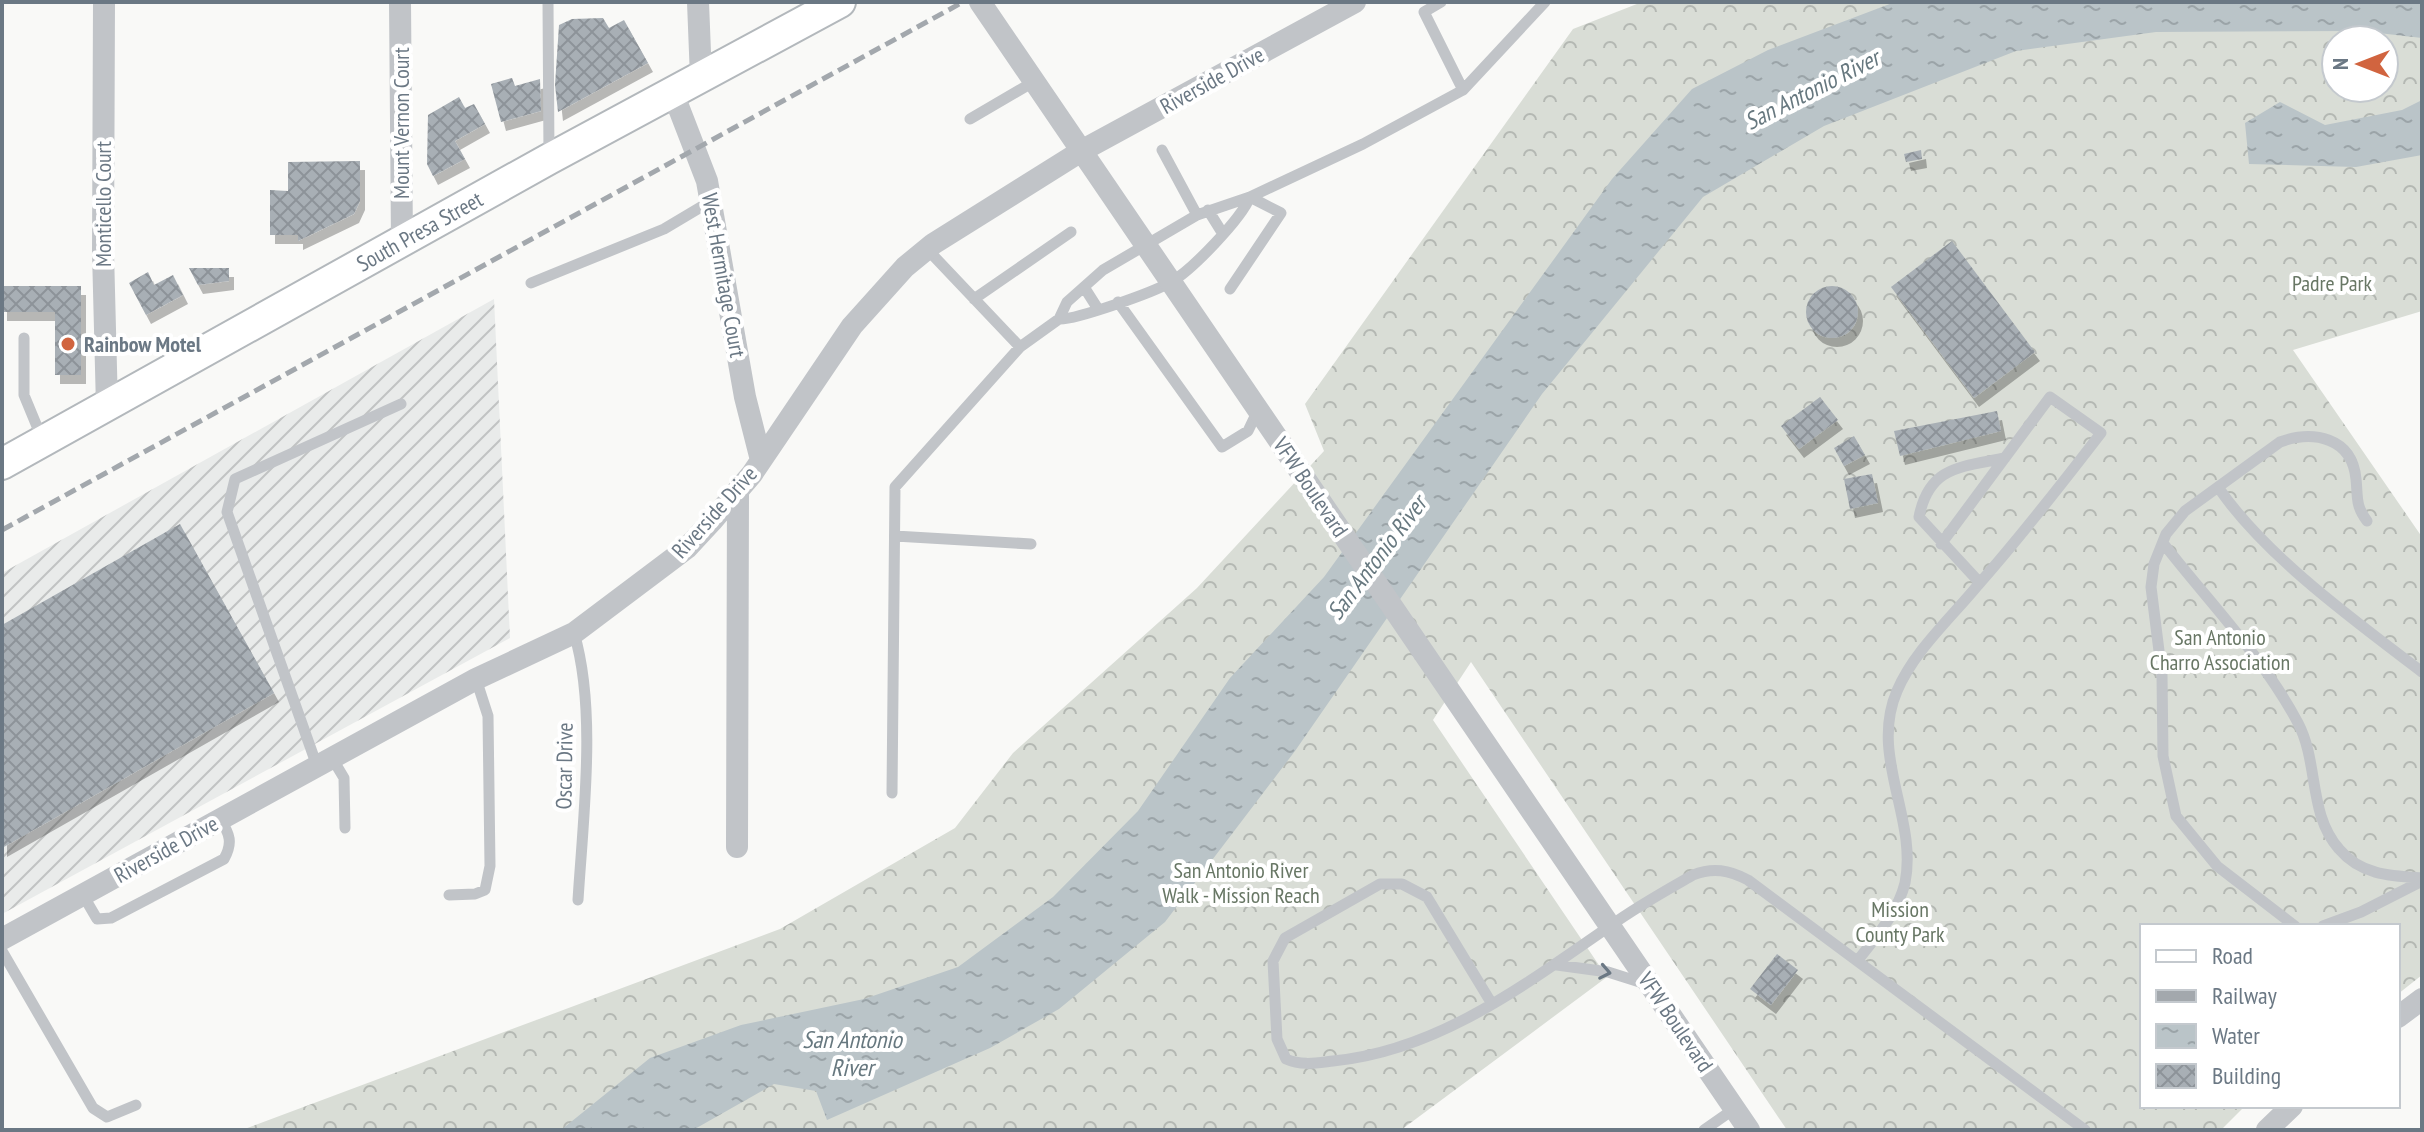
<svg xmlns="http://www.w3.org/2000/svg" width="2424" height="1132" font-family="'PT Sans Narrow',sans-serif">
  <defs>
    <pattern id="industrial-furrows" width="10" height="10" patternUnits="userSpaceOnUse" patternTransform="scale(2)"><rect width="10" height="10" fill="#e9ebea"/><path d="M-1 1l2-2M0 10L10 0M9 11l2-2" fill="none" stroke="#c1c3c3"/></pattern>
    <pattern id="forest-crowns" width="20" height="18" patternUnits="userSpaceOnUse" patternTransform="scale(2)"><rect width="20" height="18" fill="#d9ddd6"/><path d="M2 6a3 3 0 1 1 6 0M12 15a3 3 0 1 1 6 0" fill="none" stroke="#b4b8b3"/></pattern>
    <pattern id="water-ripples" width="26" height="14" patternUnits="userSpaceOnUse" patternTransform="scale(2)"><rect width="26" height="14" fill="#bac4c8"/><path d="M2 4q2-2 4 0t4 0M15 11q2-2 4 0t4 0" fill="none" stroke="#9ba4a8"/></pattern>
    <pattern id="building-cross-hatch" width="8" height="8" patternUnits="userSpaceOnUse" patternTransform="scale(2)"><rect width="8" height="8" fill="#a8afb5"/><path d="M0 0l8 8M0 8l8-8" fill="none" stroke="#8d9399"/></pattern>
    <filter id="shadow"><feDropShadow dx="5" dy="9" stdDeviation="0" flood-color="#0004"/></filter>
  </defs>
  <rect width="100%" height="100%" fill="#f9f9f7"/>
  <path fill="url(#industrial-furrows)" d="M494,299L510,638L2,914V573Z"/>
  <path fill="url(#forest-crowns)" fill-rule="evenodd" d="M1642,2H2422V311L2293,350L2422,537V975L2398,994V926H2142V1106H2245L2221,1130H1787L1471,662L1433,720L1607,977L1401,1130H242L780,929L955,828L1013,753L1197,588L1324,451L1305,404L1573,29ZM2336,40H2384V88H2336Z"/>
  <path fill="url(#water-ripples)" d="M1895,2H2422V38L2361,31L2156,32L2016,51L1824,126L1703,197L1542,394L1295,751L1165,922L1059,1009L990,1048L827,1120L816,1091L774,1084L693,1130H561L650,1058L741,1025L864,999L958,967L1053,897L1138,811L1230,678L1324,577L1612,179L1692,89L1768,50Z
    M2422,100V155L2356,167L2249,164L2245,123L2280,102L2325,125L2402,110Z"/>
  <path fill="url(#building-cross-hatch)" filter="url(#shadow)" d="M603,18L609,28L624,20L648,63L558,112L555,85L559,25L572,19Z
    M512,78L515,86L540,79L541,111L501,122L491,84Z
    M459,97L465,108L474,104L485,124L455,141L465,159L433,176L427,164L428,115Z
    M1921,150L1922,159L1906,162L1904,154Z
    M360,161V201L354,214L298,241V235H270V190L288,191V162Z
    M1952,241L2035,352L1974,398L1891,287Z
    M189,268H229V281L198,285Z
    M148,272L154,285L173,275L183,295L146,315L129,283Z
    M2,286H81V375H55V312H2Z
    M1806 312a26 26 0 1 1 52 0a26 26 0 1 1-52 0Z
    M1820,397L1838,420L1799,449L1781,426Z
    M1997,411L2001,431L1900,456L1894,431Z
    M1854,436L1865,455L1844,466L1834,448Z
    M1872,474L1878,503L1850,509L1844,479Z
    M180,524L274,693L2,848V625Z
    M1777,954L1798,970L1771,1005L1750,989Z"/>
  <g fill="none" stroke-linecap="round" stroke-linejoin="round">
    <g stroke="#b3b8bc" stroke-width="34">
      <g id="secondary">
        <path id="s1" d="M2,464L549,159L840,2"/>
      </g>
    </g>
    <path stroke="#c1c4c8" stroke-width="11" d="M548,2L549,157
      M1441,2L1424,12L1463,90
      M970,119L1035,81
      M1162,150L1197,215
      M1250,197L1363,144L1463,90L1545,2
      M1208,210L1223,234
      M927,249L1020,347
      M531,283L664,229L711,201
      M1084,287L1098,309
      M1230,289L1281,213L1250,197
      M974,299L1071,232
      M1118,302L1222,447L1248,431L1258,410
      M24,338V395L43,441
      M2218,487C2265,556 2355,621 2422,672
      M895,536L1031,544
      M2163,543C2208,601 2264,658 2298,723C2319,763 2308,814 2339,849C2361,875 2390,876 2422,878
      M1980,583L1919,517C1929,466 1961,467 2005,458
      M574,633C597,709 583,819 578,900
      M332,758L344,778L345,828
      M317,766L227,512L235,479L401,404
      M892,793L895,487L1020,347L1059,319L1067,302L1103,270L1197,215L1250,197C1241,219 1192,270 1171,282C1154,292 1076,320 1059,319
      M83,895L97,919L111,918L224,859C233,843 230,834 220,819
      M449,895L475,894L485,890L490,866L488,716L476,679
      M2295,926L2217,866L2176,816L2163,756L2162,675L2151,587L2154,564L2166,534L2185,511L2280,442C2313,430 2352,437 2356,479C2358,497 2355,505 2367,521
      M2323,926L2361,912L2422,881
      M2,951L93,1108L107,1117L136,1105
      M1858,960C1876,937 1898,912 1905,883C1918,818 1869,756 1897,691C1914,651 1951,618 1978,585C2021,536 2061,485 2101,433L2050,397L1941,544
      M1557,965L1608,972L1646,984
      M1492,1004L1427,897L1402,884H1380L1285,938L1273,961L1277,1039L1286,1059C1302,1066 1316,1063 1333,1061C1438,1051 1526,984 1610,926C1636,907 1665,891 1693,875C1713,867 1729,870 1748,880L2085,1130
      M1704,1130L1734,1109"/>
    <path stroke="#c1c4c8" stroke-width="22" d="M104,2L103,252L107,407
      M400,2L402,243
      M698,2L701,78
      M980,2L1749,1130
      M673,93L707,181L745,397L761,460
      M737,847L738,492
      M2,939L476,679L574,633L687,548L712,521L752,474L852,326L905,267L933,244L1083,150L1355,2
      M2398,1017L2422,999
      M2267,1130L2292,1106"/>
    <use href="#secondary" stroke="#fff" stroke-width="30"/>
    <path stroke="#a3a8ad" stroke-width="5" stroke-dasharray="12 6" stroke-linecap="butt" d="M2,530L963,2"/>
  </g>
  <defs><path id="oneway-chevron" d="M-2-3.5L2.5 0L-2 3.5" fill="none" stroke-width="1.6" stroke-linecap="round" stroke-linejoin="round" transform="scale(2)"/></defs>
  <use stroke="#6b7884" href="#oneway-chevron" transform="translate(1605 972) rotate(11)"/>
  <circle fill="#d1643f" stroke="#fff" stroke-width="3" cx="68" cy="344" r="8"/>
  <g text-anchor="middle" stroke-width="8" stroke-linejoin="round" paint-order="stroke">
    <g font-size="22" fill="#6b7884" stroke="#fff">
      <text transform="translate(1212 80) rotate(-29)" y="8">Riverside Drive</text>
      <text transform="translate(401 123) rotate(-90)" y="8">Mount Vernon Court</text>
      <text transform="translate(103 204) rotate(-90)" y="8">Monticello Court</text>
      <text dy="8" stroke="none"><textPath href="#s1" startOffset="478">South Presa Street</textPath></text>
      <text transform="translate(724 275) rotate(80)" y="8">West Hermitage Court</text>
      <text transform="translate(1311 487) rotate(56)" y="8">VFW Boulevard</text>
      <text transform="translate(714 512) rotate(-48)" y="8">Riverside Drive</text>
      <text transform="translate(564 766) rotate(-89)" y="8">Oscar Drive</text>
      <text transform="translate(166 849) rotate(-29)" y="8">Riverside Drive</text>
      <text transform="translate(1676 1022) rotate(56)" y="8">VFW Boulevard</text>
    </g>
    <g font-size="22" fill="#687765" stroke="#fff">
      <text x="2332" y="291">Padre Park</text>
      <text x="2220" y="645">San Antonio<tspan x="2220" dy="25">Charro Association</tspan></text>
      <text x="1241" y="878">San Antonio River<tspan x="1241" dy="25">Walk - Mission Reach</tspan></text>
      <text x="1900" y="917">Mission<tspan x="1900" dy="25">County Park</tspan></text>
    </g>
    <g font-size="22" font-weight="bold" fill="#6b7884" stroke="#fff" text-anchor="start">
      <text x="84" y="352">Rainbow Motel</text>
    </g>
    <g font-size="24" font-style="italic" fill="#67787f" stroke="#fff">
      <text transform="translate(1812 90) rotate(-27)" y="8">San Antonio River</text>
      <text transform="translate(1377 558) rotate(-53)" y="8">San Antonio River</text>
      <text x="852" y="1048">San Antonio<tspan x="852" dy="28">River</tspan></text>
    </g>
  </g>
  <rect width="2424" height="1132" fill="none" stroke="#6b7884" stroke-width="8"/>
  <rect x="2140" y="924" width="260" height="184" fill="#ffffff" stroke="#c4c9ce" stroke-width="2"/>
  <rect x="2156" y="950" width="40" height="12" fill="#ffffff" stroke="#c4c9ce" stroke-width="2"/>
  <text x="2212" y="964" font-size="24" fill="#6b7884">Road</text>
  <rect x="2156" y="990" width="40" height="12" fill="#a3a8ad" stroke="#c4c9ce" stroke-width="2"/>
  <text x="2212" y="1004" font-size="24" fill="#6b7884">Railway</text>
  <rect x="2156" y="1024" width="40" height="24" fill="url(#water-ripples)" stroke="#c4c9ce" stroke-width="2"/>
  <text x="2212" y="1044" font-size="24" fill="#6b7884">Water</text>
  <rect x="2156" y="1064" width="40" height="24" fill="url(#building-cross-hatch)" stroke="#c4c9ce" stroke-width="2"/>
  <text x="2212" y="1084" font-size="24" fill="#6b7884">Building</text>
  <g transform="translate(2360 64) rotate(270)"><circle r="38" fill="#ffffff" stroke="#c4c9ce" stroke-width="2"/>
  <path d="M0-6L14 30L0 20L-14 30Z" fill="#d1643f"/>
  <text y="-12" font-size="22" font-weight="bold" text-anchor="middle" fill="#6b7884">N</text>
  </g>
</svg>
